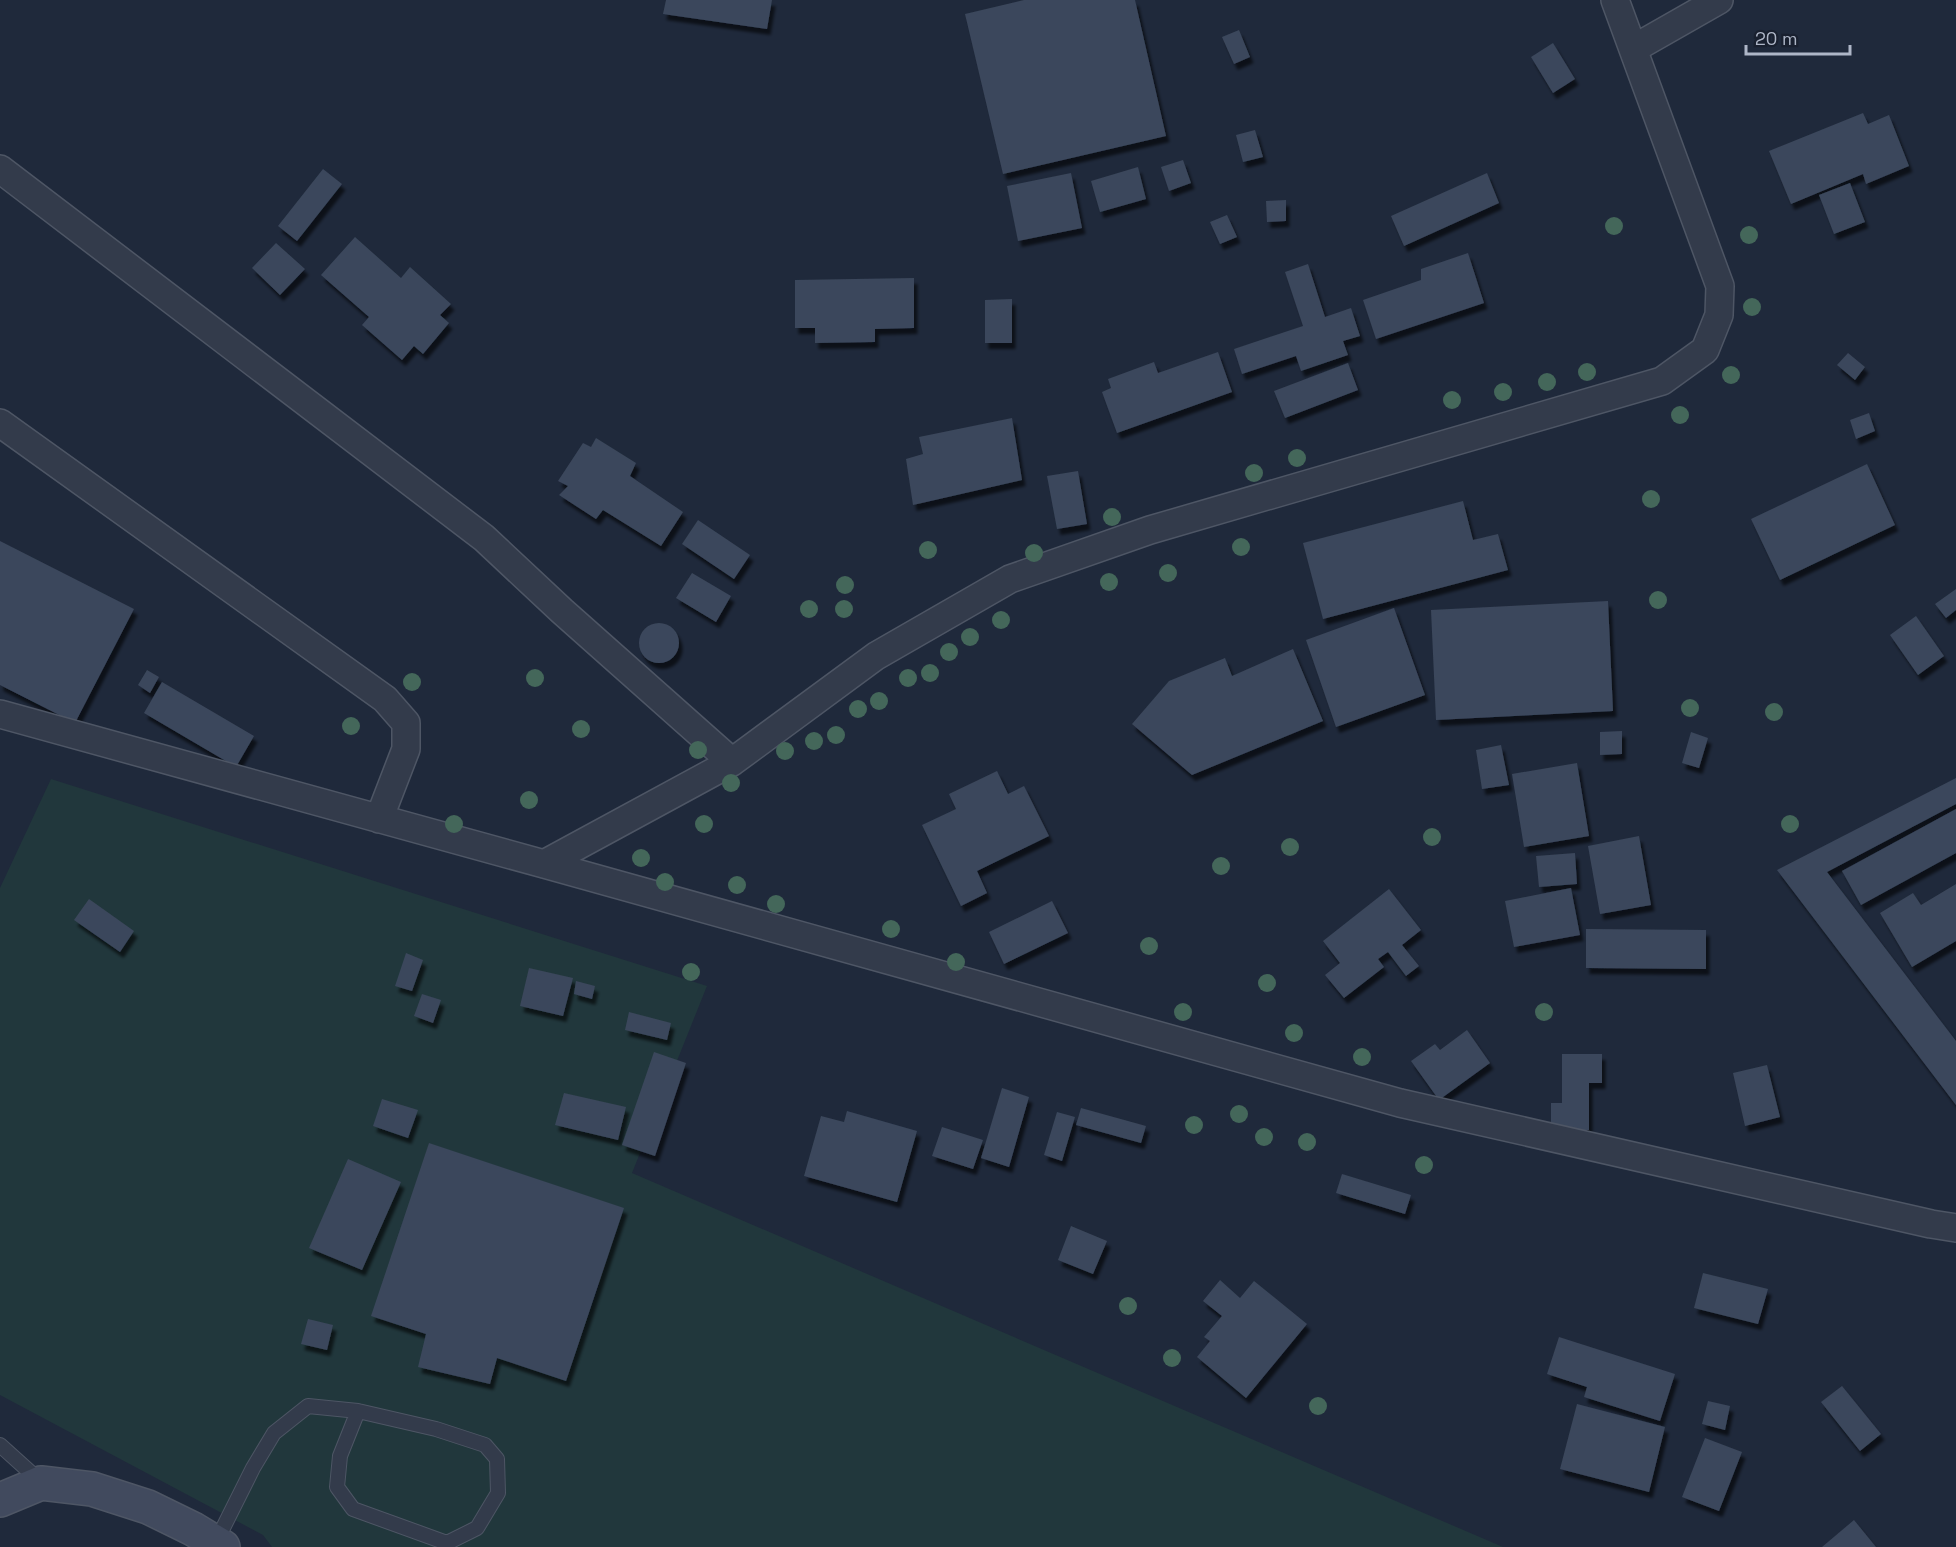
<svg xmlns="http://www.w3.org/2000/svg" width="1956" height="1547" font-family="'Space Grotesk',sans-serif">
  <defs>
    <filter id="shadow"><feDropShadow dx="3.5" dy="6" stdDeviation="1.5" flood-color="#0009"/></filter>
  </defs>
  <rect width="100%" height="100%" fill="#1f293b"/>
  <path fill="#21373c" d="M51,779L707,986L632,1173L1503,1547H272L263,1535L0,1395V888Z"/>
  <path fill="#3b475b" filter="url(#shadow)" d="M666,0H772L767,29L663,14Z
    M1024,0H1135L1166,136L1003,174L965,14Z
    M1239,30L1250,57L1234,64L1222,37Z
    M1553,43L1575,79L1553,93L1531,57Z
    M1863,113L1868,124L1889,115L1909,166L1866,184L1863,174L1791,204L1769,151Z
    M1255,130L1263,157L1243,162L1236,135Z
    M1183,160L1191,183L1169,191L1161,167Z
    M1138,167L1146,199L1100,212L1091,181Z
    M323,169L342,184L297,241L278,226Z
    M1071,173L1082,228L1018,241L1007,186Z
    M1487,173L1499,203L1404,246L1391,216Z
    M1850,183L1865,222L1834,234L1819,195Z
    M1286,200V221L1267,222L1266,201Z
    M1227,215L1237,237L1220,244L1210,222Z
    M355,237L401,278L410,267L451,304L440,315L449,323L423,354L414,346L402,360L362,325L369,317L321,275Z
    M276,243L305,269L280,295L252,268Z
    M1468,253L1484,303L1376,339L1363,300L1421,280V269Z
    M1308,264L1325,317L1351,308L1360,336L1343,341L1348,355L1301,371L1296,356L1242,374L1234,349L1303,326L1285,272Z
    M914,278V328L875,329V342L815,343V328H795V280Z
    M1012,299V343H985V300Z
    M1218,352L1232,392L1117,433L1102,392L1111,388L1108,379L1154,362L1158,373Z
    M1848,353L1865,367L1855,380L1837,365Z
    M1348,363L1358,390L1285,418L1274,391Z
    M1869,413L1875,431L1856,439L1850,420Z
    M1012,418L1022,480L913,505L906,459L923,454L919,437Z
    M596,438L636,463L630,476L683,512L661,546L603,510L596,519L559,495L568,486L558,481L583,443L591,447Z
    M1867,464L1895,525L1780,580L1751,519Z
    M1078,471L1087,524L1057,529L1047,476Z
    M1463,501L1473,540L1498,534L1508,570L1323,619L1303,543Z
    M698,520L750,555L734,579L682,544Z
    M0,541L134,609L75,723L0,685Z
    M692,573L731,596L716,622L676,598Z
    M1956,589V610L1946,618L1935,604Z
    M1608,601L1613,711L1436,720L1431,610Z
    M1394,608L1425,695L1336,727L1306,640Z
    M1916,616L1944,656L1918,675L1890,635Z
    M639 643a20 20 0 1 1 40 0a20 20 0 1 1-40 0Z
    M1293,649L1323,721L1192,775L1132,724L1169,681L1225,658L1232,676Z
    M147,670L159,677L150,693L138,685Z
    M162,682L254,736L236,767L144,713Z
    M1622,731V754L1600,755V732Z
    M1691,732L1708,738L1699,768L1682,763Z
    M1501,745L1509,785L1482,789L1476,750Z
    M1577,763L1589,836L1524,847L1512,774Z
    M997,771L1008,794L1024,786L1049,836L977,871L987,893L961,906L922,825L956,809L949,794Z
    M1956,778V804L1827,872L1956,1041V1105L1777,870Z
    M1956,809V853L1861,905L1842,871Z
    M1639,836L1651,905L1600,914L1588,846Z
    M1575,853L1577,884L1539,887L1536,856Z
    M1956,884V941L1912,967L1880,913L1913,893L1921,905Z
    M1571,888L1580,935L1514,947L1505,901Z
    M1389,889L1421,930L1402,945L1419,966L1406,976L1388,952L1378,959L1384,967L1344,998L1325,975L1340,963L1323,941Z
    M89,899L134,931L120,952L74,920Z
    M1052,901L1068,933L1004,964L989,932Z
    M1586,929L1706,930V969L1586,968Z
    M406,953L423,960L412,991L395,986Z
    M529,968L573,978L563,1016L520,1006Z
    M576,981L595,986L592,999L574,994Z
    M422,994L441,1000L433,1023L414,1016Z
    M629,1012L671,1023L667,1040L625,1030Z
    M1467,1030L1490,1063L1439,1100L1411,1061L1435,1044L1440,1050Z
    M654,1052L686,1063L655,1156L622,1145Z
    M1562,1054H1602V1083H1589V1130H1551V1103H1562Z
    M1767,1065L1780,1117L1745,1126L1733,1073Z
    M1002,1088L1029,1097L1009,1167L981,1158Z
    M564,1093L626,1107L618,1140L555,1125Z
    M382,1099L418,1110L408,1138L373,1126Z
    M1081,1108L1146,1126L1141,1143L1076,1125Z
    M847,1111L917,1131L897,1202L804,1176L821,1116L844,1122Z
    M1057,1112L1075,1117L1062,1161L1044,1155Z
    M942,1127L983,1140L973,1169L932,1156Z
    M429,1143L624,1208L566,1381L497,1358L490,1384L418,1367L426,1334L371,1316Z
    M348,1159L401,1182L362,1270L309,1248Z
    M1342,1174L1411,1195L1405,1214L1336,1193Z
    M1071,1226L1107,1241L1093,1274L1058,1260Z
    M1703,1273L1768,1289L1758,1324L1694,1308Z
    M1220,1280L1240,1298L1254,1281L1307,1324L1246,1398L1197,1357L1210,1341L1204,1337L1222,1316L1203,1301Z
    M308,1319L333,1325L327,1350L301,1344Z
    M1559,1337L1675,1374L1660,1421L1584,1397L1587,1387L1547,1374Z
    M1842,1386L1881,1434L1860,1451L1821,1402Z
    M1708,1401L1730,1406L1725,1430L1702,1424Z
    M1577,1404L1665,1427L1649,1492L1560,1469Z
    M1705,1438L1742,1452L1719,1511L1682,1497Z
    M1854,1520L1876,1547H1822Z"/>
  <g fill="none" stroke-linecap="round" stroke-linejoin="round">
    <g stroke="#4e5665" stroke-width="16">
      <path id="lane" d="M0,1445L41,1482
        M216,1542L253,1468L274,1433L308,1406L358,1411L436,1429L485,1445L497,1459L498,1493L477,1528L447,1543L353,1509L337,1487L340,1456L358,1411"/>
    </g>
    <g stroke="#4e5665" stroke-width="30">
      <path id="street" d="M1633,49L1719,0
        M0,169L484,538L562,611L732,762
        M0,423L385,699L406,723V749L379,819
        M0,714L544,864L1400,1103L1931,1224L1956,1228
        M544,864L732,762L876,656L1010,579L1150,530L1662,381L1705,350L1719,315L1720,286L1615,0"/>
    </g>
    <g stroke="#4e5665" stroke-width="36">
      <path id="secondary" d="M0,1500L41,1483L92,1489L148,1507L193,1529L223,1547"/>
    </g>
    <use href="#lane" stroke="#333b4b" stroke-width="14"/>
    <use href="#street" stroke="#333b4b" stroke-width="27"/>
    <use href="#secondary" stroke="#414a5e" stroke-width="33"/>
  </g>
  <g fill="#44675a">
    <circle cx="1614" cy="226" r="9"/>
    <circle cx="1749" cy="235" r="9"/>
    <circle cx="1752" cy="307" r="9"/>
    <circle cx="1587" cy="372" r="9"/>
    <circle cx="1731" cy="375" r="9"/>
    <circle cx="1547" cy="382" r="9"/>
    <circle cx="1503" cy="392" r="9"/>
    <circle cx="1452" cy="400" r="9"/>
    <circle cx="1680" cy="415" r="9"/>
    <circle cx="1297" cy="458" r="9"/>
    <circle cx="1254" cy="473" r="9"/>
    <circle cx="1651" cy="499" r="9"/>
    <circle cx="1112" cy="517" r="9"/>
    <circle cx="1241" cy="547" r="9"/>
    <circle cx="928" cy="550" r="9"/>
    <circle cx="1034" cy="553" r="9"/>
    <circle cx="1168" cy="573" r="9"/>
    <circle cx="1109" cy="582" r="9"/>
    <circle cx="845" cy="585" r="9"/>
    <circle cx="1658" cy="600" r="9"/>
    <circle cx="809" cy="609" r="9"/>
    <circle cx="844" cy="609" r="9"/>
    <circle cx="1001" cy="620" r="9"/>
    <circle cx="970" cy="637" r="9"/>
    <circle cx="949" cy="652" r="9"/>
    <circle cx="930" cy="673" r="9"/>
    <circle cx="535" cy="678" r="9"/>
    <circle cx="908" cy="678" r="9"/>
    <circle cx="412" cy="682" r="9"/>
    <circle cx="879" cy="701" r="9"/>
    <circle cx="1690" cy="708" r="9"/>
    <circle cx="858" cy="709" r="9"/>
    <circle cx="1774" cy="712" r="9"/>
    <circle cx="351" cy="726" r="9"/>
    <circle cx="581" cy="729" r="9"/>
    <circle cx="836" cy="735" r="9"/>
    <circle cx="814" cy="741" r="9"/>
    <circle cx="698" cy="750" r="9"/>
    <circle cx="785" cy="751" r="9"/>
    <circle cx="731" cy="783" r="9"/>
    <circle cx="529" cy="800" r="9"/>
    <circle cx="454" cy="824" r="9"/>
    <circle cx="704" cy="824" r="9"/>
    <circle cx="1790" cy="824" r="9"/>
    <circle cx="1432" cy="837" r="9"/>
    <circle cx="1290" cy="847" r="9"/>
    <circle cx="641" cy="858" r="9"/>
    <circle cx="1221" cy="866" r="9"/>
    <circle cx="665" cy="882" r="9"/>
    <circle cx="737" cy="885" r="9"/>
    <circle cx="776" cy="904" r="9"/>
    <circle cx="891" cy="929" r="9"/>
    <circle cx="1149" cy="946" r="9"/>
    <circle cx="956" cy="962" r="9"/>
    <circle cx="691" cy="972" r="9"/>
    <circle cx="1267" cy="983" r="9"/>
    <circle cx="1183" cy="1012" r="9"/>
    <circle cx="1544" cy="1012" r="9"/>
    <circle cx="1294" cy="1033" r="9"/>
    <circle cx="1362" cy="1057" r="9"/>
    <circle cx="1239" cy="1114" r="9"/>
    <circle cx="1194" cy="1125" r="9"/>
    <circle cx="1264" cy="1137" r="9"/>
    <circle cx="1307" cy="1142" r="9"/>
    <circle cx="1424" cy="1165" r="9"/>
    <circle cx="1128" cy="1306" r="9"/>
    <circle cx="1172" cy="1358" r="9"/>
    <circle cx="1318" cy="1406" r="9"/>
  </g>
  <path d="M1746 45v9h104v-9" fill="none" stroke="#aeb6c7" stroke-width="3"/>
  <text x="1755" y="45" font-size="18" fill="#aeb6c7" stroke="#19202f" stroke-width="4.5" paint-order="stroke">20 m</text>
</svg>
